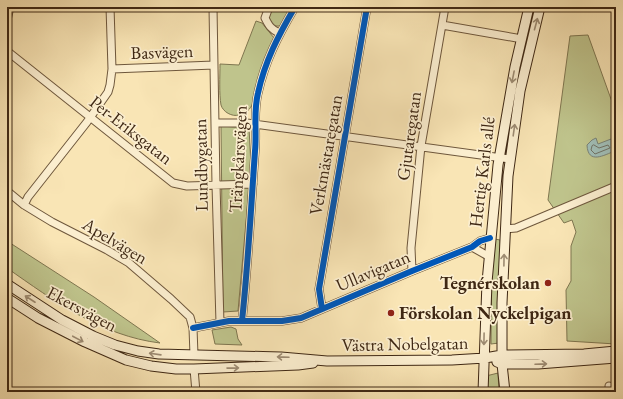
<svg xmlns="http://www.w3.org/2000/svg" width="623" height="399" font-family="'EB Garamond',serif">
  <rect width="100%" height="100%" fill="#f9e5b5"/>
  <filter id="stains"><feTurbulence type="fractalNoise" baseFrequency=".005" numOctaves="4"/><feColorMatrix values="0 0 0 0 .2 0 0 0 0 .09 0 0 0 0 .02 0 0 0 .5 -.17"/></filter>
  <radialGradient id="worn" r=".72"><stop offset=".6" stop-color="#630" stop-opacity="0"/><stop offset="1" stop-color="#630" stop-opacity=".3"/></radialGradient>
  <path fill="#bfc48c" stroke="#7f7650" d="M273,7H292L280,26H273L269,20V15Z
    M256,21L262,23L274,38L263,65L253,103C250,110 246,113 239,115C232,117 223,112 221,105C219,94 220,76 220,64L239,65Z
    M588,35L616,113V344L567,341L566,290L571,281V246L576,232L572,220L564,223L548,200L570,36Z
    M221,126L249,128L251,166L238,311L223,312Z
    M495,239L500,240L501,277L499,343L491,344L492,255Z
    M7,241L94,297L160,343C102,336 54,301 7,268Z
    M231,327L236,329L238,339L242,345L215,344L212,330Z
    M498,373L499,392H487L486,376Z"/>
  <path fill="#a0bdb6" stroke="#798175" d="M596,138L598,144L611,139L615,151C604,155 588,165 587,145L592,140Z"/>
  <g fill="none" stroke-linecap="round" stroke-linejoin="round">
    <path stroke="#707265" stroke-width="1" d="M594,145L599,148L608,145L610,148L595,154L591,150L592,146Z"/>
    <g stroke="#6e573c" stroke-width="9">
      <path id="street" d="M213,7L216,185L220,323
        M269,7L265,18C269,26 271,29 279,33
        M7,20L10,7
        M442,25L522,39
        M7,51L173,183L187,186L253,184
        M112,69L214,65
        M216,123H247L510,159
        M7,191L24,205L52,222L107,250L129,263L171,299L190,317L193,328L194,355
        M24,205L28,197L87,122L108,92L110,85L112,69L110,7
        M505,229L516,228L616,186
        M472,247L488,256
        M412,271L411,248L421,146L445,7
        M322,309L319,289L367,7
        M242,321C248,265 251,208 255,151C257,132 253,113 258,93C265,61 278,36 295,7
        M193,328L229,321H282L301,318L412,271L472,247L480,241L490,238
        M194,369L196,392
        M609,386V392"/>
    </g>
    <g stroke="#3f2814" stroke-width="11">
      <path id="secondary" d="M7,284L62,320L93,336L115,345L138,351L159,354L281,357L327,361L452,360L485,358L502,355L584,354L616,351
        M7,298L38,318L85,342L126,360L151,366L176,369H194L298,365L313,363
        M497,362L502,364H538L616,358
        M483,392L487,282L498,165L515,67L529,7
        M505,392L502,364V303L508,176L520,91L540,7"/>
    </g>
    <use href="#street" stroke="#fbeecf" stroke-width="7"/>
    <use href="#secondary" stroke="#fbeecf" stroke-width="9"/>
    <g stroke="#fbeecf" stroke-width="8">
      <path id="cycleway" d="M322,309L319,289L367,7
        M242,321C248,265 251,208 255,151C257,132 253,113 258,93C265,61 278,36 295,7
        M193,328L229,321H282L301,318L412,271L472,247L480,241L490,238"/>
    </g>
    <use href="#cycleway" stroke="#0057b8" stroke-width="6"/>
  </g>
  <defs><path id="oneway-shaft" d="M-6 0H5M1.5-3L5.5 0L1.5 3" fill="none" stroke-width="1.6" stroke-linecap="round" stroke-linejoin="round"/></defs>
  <g stroke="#9d8b72">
    <use href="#oneway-shaft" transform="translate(536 24) rotate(-75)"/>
    <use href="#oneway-shaft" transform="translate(513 77) rotate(101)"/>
    <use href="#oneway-shaft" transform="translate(514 130) rotate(-82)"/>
    <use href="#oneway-shaft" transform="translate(504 260) rotate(-89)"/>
    <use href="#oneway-shaft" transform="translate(30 299) rotate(-147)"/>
    <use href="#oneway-shaft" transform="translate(78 339) rotate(28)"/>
    <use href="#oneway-shaft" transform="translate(484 339) rotate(91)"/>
    <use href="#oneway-shaft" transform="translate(155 354) rotate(-172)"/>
    <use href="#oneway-shaft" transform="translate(283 357) rotate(-178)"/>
    <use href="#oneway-shaft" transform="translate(541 364) rotate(-2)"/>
    <use href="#oneway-shaft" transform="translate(233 368) rotate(-1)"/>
  </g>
  <g fill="#8f2418" stroke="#fbeecf" stroke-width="1.5">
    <circle cx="548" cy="283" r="4"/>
    <circle cx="391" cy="313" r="4"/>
  </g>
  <g text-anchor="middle" stroke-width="3.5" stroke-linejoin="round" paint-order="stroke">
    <g font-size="18" fill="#3f2814" stroke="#fbeecf">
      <text transform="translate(162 52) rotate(-2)" y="6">Basvägen</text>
      <text transform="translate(131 130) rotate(38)" y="6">Per-Eriksgatan</text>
      <text transform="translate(409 136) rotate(-82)" y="6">Gjutaregatan</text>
      <text transform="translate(326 155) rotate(-80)" y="6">Verkmästaregatan</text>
      <text transform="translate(238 159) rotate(-87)" y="6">Trängkårsvägen</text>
      <text transform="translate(201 165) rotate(-91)" y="6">Lundbygatan</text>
      <text transform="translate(482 172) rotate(-83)" y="6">Hertig Karls allé</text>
      <text transform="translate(115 241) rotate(31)" y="6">Apelvägen</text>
      <text transform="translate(373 271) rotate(-23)" y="6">Ullavigatan</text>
      <text transform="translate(82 309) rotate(28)" y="6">Ekersvägen</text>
      <text transform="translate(405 344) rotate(-1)" y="6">Västra Nobelgatan</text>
    </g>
    <g font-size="18" font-weight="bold" fill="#3f2814" stroke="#fbeecf" text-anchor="end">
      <text x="540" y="289">Tegnérskolan</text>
      <text x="399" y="319" text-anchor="start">Förskolan Nyckelpigan</text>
    </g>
  </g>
  <rect width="623" height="399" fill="none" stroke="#f9e5b5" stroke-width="24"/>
  <rect x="8" y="8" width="607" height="383" fill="none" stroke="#3f2814" stroke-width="2"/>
  <rect x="12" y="12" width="599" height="375" fill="none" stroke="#3f2814"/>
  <rect width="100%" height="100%" filter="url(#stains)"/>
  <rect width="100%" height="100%" fill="url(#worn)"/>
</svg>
